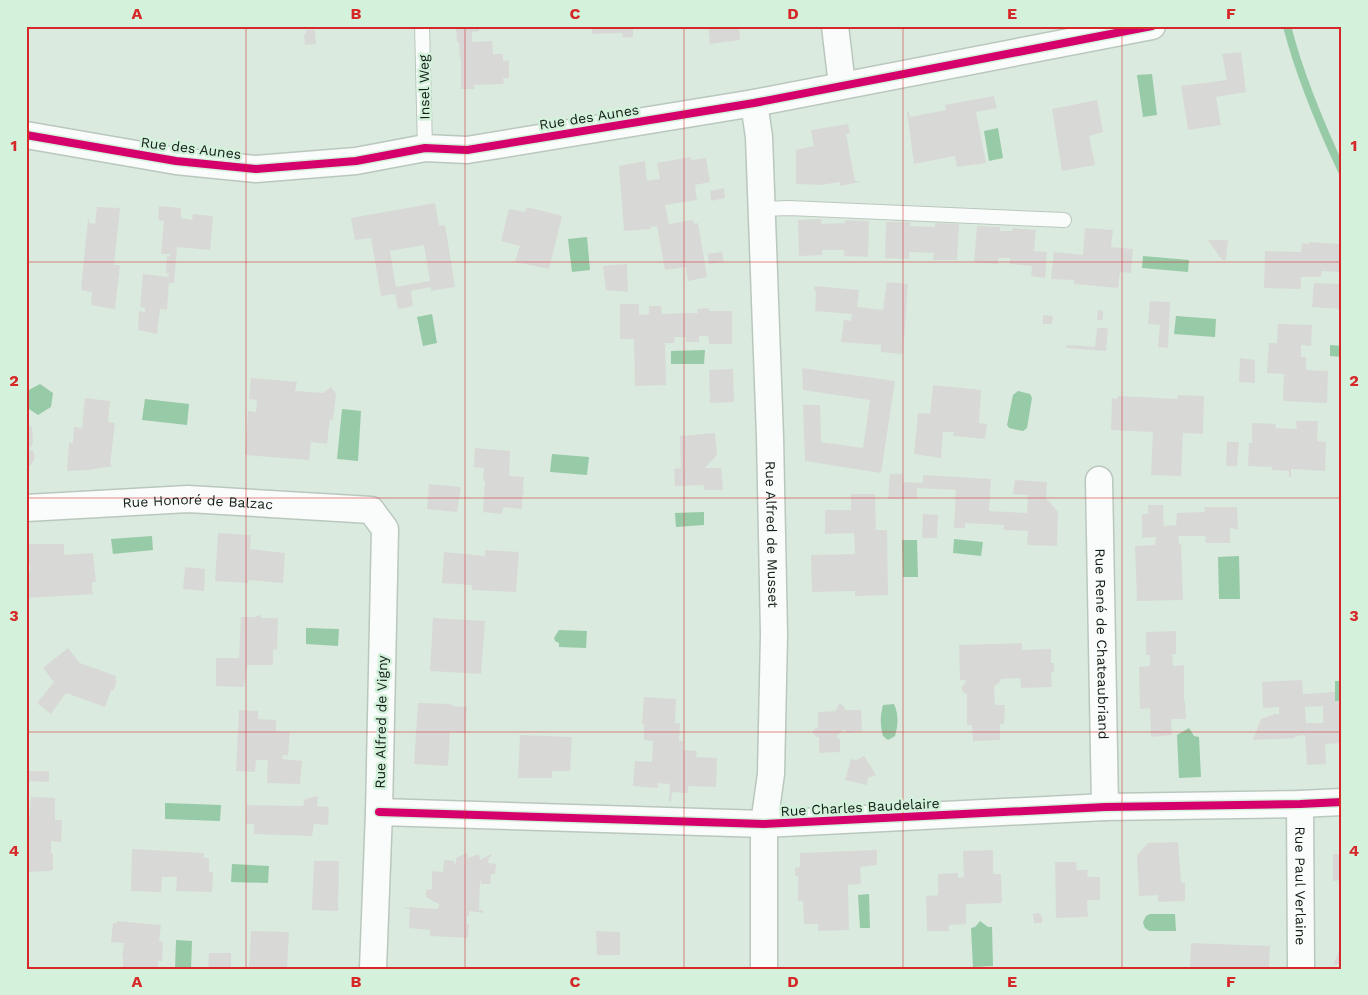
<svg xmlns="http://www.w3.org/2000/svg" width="1368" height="995" font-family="'Work Sans',sans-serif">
  <rect width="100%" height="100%" fill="#daeade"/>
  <path fill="#97caa7" d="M1152,74L1157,115L1143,117L1137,75Z
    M998,128L1003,158L989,161L984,131Z
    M587,237L590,270L572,272L568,239Z
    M1143,256L1189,260L1188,272L1142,268Z
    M432,314L437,343L423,346L417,317Z
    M1176,316L1216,319L1215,337L1174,334Z
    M1330,345L1342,346V357L1330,356Z
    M705,350L704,364H671V351Z
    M40,384L53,393L51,407L38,415L26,407L27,391Z
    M1018,391L1030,394L1032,398L1027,428L1023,431L1009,428L1007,425L1013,395Z
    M145,399L189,404L187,425L142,420Z
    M342,409L361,411L358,461L337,459Z
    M552,454L589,457L587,475L550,472Z
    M704,512V525L676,527L675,513Z
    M152,536L153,550L113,554L111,539Z
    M954,539L983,542L981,556L953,553Z
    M902,540H917L918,577H903Z
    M1239,556L1240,599H1219L1218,557Z
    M306,628L339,629L338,646L306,644Z
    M559,630L587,631L586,648L559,647V643L555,641L554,638Z
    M1335,681H1342V701H1335Z
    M894,704C899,716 898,725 895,736L888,740L883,736C880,725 880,716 883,705Z
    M1189,728L1194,736L1199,737L1201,777L1179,778L1177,735Z
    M165,803L221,805L220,821L165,819Z
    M232,864L269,866L268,883L231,882Z
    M869,894L870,928H860L858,895Z
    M1150,914H1175L1176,931H1150C1145,929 1144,927 1143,922L1146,916Z
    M980,921L988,927H992L993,966L973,967L971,928L975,927Z
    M176,940L192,941L191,969H175Z"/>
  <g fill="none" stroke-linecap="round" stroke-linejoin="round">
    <path stroke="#97caa7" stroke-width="8" d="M1287,26C1300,77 1320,124 1342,171"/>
  </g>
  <path fill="#d8d9d7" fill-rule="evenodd" d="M456,26H479V31L472,32V42L492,41L493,54H503V61L509,60V78H503L504,84L474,85V89H461V58H460L459,42H457Z
    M592,26H633V37L623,38L622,33L592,34Z
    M708,26H739L740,40L710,44Z
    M306,30H315L316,44L305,45L304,34H306Z
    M1241,52L1246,92L1216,97L1221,125L1188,130L1181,86L1227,80L1222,54Z
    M994,96L997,108L976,112L986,163L957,167L955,156L914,164L907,112H909L910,117L946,110L945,105Z
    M1097,100L1103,132L1089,136L1095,165L1062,171L1052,109Z
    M848,124L850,133L846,134L855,181H859L860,182L840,186V182L821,185L796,184V150L814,146L811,130Z
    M690,157L691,160L706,158L710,182L695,185L697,200L665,205L669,224L693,220L694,224L698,223L707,277L688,281L686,267L665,270L657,226L651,227V229L624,231L619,166L645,161L647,181L660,179L657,163Z
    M724,188L725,198L711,201L710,191Z
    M435,203L439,226L445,225L455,287L431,291V287L411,291L413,306L398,309L395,294L381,296L371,238L355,240L351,218ZM424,245L430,281L396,287L390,251Z
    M159,206L181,208V218L192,220L193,214L213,216L210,250L177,247L174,283H169L167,310L160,309L157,334L138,330L139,311L145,312V308L140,307L143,274L168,277L169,273H166L167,257L170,256V254H161L164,221L158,220Z
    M97,207L120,208L114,265H120L115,309L91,305L92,292L81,290L88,219H89V223L95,224Z
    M527,207L562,216L549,269L515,262L520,246L501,241L509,209L525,212Z
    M821,219L822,224L845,223V220L869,221L868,257L844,256V250H822V255L799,256L798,220Z
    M886,222H910V226L935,227V223L959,224L957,260H933L934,253L909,252V259L885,258Z
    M977,226L1000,227V231H1012L1013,228L1036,230L1034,251L1047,252L1045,278L1031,276L1032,266L1010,264V258H998V264L974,262Z
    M1085,228L1113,230L1111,247L1133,249L1131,273L1120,272L1118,288L1074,284V280L1051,279L1054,252L1083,255Z
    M1208,240H1228L1226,260H1222Z
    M1309,242L1342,244L1341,272L1322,271L1321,277H1301V289L1264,288L1265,251L1301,252L1302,243L1309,244Z
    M722,252L724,262L709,264L708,254Z
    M627,264L628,292L606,290L603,266Z
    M887,282L908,284L903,354L881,352V345L841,342L844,320L851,321L852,314L815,311L816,291H814L815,286L859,290L857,307L883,310Z
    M1314,283L1342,284V309L1312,307Z
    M1150,301L1170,302L1168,348L1158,347L1160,325L1148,324Z
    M620,304H639V315L649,314V306H661L662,314L698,313L697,309L709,308V311H732V344H709L708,336H699V342H686V337H675L674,343H665L666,385L635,386L634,339H620Z
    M1098,310L1103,311V320H1097Z
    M1043,315L1053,316L1052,324H1043Z
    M1278,324L1312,325L1311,346L1301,345V357H1306V370L1328,371L1327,403L1283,401L1284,374L1267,373L1269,343H1277Z
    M1097,328H1108L1106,351L1066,348L1067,345L1095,347Z
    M1240,358L1255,360V383L1239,382Z
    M802,368L895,381L881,473L805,461L803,405H820L821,442L863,448L870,400L803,390Z
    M733,369L734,402L710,403L709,370Z
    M251,378L297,382L295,391L323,393L331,387L336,394L333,420L330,419L327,444L311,442L309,460L245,455L248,411L256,412L257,400L249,399Z
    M933,385L981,390L979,423L987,424L985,439L953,436L954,432H943L941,458L914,454L918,413L930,414Z
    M1178,395L1204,396L1203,434L1183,433L1181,476L1151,475L1153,432L1111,430L1112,398L1117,399L1118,396L1177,399Z
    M85,398L110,401L108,422L115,423L110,465L114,466L88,470L67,471L69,443H73L74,427L82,428Z
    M1296,421H1318L1317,441L1326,442L1325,471L1291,469V477H1289V471L1272,470V467L1248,466L1249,443H1252V423L1276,424L1275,428L1297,429Z
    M32,426L33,443L29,450H33L35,458L31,465L26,468V427Z
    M715,433L717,455L705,468H721L723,490H704V485L675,486L674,469L681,468L680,436Z
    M1227,442H1239L1237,466H1226Z
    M475,448L510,451L509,476L524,477L523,488L524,495H522V509L503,507L502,514L483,512L485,481H483L484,468L474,467Z
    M890,474H902L903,482L923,483V475L991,479L989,511L1027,513L1028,495L1013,494L1015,480L1047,482L1046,498L1058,512L1057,546L1027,545L1028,531L1004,530V525L965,523V528H954L956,490L917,488V498L888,499Z
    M429,484L461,487L457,512L427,509Z
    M851,494H875L876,530H887L888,595L855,596V591L812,592L811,555L855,554L854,533L825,534V510H851Z
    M1148,505H1163L1164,526L1176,525L1177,513L1205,512L1204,507H1237L1238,530L1230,528V543H1206L1205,536H1178L1179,544H1181L1183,600L1137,601L1135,546L1155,545L1156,537L1142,538V514H1148Z
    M923,514L938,515L937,538H922Z
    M218,533L251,535L250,549L285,553L283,583L248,580V583L215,581Z
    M26,544H64V555L93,553L96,582H92V592L94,594L29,598L27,574L30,573V564L26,565Z
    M485,550L519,552L516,592L472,590V585L442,583L444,552L485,556Z
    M185,567L205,569L204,591L183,589Z
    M261,615V618H278L277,650L273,649V665H247L244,687L216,686V658H239L241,617H256V616Z
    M433,618L485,621L481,674L430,671Z
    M1176,631V654H1172L1173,666L1184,665V701H1185L1186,719H1171L1172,735L1151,737L1150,708L1140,709L1139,667L1150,666V655H1146V632Z
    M1022,643V650L1051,649V663H1054V672H1051L1052,687L1021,688L1020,678L1001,679L999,683L994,686L995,705H1005L1004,724H1000V740L973,741L972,725H967V694L964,693L961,688L964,684L966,683L965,680H960L959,645Z
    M68,648L80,663L116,676L115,680L117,681L113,691L111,690L105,707L66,693L51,714L37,703L54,682L43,668Z
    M1302,680L1303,694L1335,692V701H1342V743L1325,744L1326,764L1307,765L1305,735L1295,736V738L1253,740L1261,719L1275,714H1279V707L1263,708L1262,682ZM1323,706V723H1306L1305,707Z
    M644,697L676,699L675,723H680L679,741H683V750L697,751L696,757L717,758L716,787L688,786V793L672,792L671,802H669L670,784L658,783V788L633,786L635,761L652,762L653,741L644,740V724H642Z
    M418,703L452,704V706L467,707L465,733L450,732L448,766L414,764Z
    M840,703L845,708V710H861L862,731L847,733L844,729L836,737L840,739V752L819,753V737H817L812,732L816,727L818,728V712L835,711Z
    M239,710L258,711V719L276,720V731L290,732L288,755H283L282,759L302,761L300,784L267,783L268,760H256L255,772L236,771Z
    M520,735L572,737L570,771H552V778H518Z
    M864,756L876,775L868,778L867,785L845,780L851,759L857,760Z
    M28,771H49V782L28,781Z
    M318,796L317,806L329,807L328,825L314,824L312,836L254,834V824H246L247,805L303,806L305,799Z
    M31,797L55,798V820H62L61,842L51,841V854L53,853V870H51V871L26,872V819L29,820Z
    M1178,842L1181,883L1185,882V901L1158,902V895L1139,896L1137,855L1148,843Z
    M132,849L204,853V858H209V872H213L212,892L176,891L177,877H162L161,892L131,891Z
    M877,850V865L860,867L861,884L848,885L849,930L818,931V924H804L803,901H798V876H795V868L800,867V853Z
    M993,850V874H1001L1002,903L966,904V924L949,925V931H927L926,896L938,895V874L958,873V878L964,877L963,851Z
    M467,853L468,858L479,854L480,860L491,854L492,856L489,857L488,863L496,864L495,874H491L490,884H481V881H480L479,910H483V913L469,911V916H467V924H469L468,938L430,936V930L409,928L410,909L404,908V907L438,909L439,904L426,897V890L432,889V871L443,872L444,860L454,861V863L456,864V858Z
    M1333,854H1342V880L1333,881Z
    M314,861H339L338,911L312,910Z
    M1055,862H1076L1077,870H1088L1087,877H1100V900H1087L1088,917L1056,918Z
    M1039,913L1042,917V923H1034L1033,914Z
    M117,921L161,925L159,941L163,942L162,961H158V969H123V956L122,955V953H123L124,943L111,942L113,923H117Z
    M251,931L289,932L287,969H249Z
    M596,931L620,932V955H597Z
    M1191,943L1270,946L1269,969L1190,968Z
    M1342,950V964L1333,965L1339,951Z
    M209,953H231V969H208Z"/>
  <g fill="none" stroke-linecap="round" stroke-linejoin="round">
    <g stroke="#bac7bd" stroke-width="16">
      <path id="service" d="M422,26L425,148
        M762,209L789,208L1064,220"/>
    </g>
    <g stroke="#bac7bd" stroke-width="29">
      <g id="minor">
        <path d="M835,26L842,85"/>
        <path id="s1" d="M754,103L759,137L770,437L774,634L771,774L764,824V969"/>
        <path d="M26,135L176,161L256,169L356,161L425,148L467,150L754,103L1152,26"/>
        <path id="s2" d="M1099,480L1105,807"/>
        <path id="s3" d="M26,508L188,499L371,510L385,529L379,812L373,969"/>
        <path id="s4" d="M1300,804L1301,969"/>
        <path d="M379,812L764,824L1105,807L1300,804L1342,802"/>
      </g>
    </g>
    <use href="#service" stroke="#f9fcfa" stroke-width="14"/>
    <use href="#minor" stroke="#f9fcfa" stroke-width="26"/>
    <g stroke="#d3f1db" stroke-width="11">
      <path id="cycleway" d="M26,135L176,161L256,169L356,161L425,148L467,150L754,103L1152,26
        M379,812L764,824L1105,807L1300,804L1342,802"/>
    </g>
    <use href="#cycleway" stroke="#d6006c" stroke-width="8"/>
  </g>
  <path fill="none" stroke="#d62828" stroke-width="1" stroke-opacity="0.55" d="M246,26V969M465,26V969M684,26V969M903,26V969M1122,26V969M26,262H1342M26,498H1342M26,732H1342"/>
  <g text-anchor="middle" stroke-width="5" stroke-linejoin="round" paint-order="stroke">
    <g font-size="14" fill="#121d15" stroke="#d3f1db">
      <text transform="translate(424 87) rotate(-91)" y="5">Insel Weg</text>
      <text transform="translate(589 117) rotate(-9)" y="5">Rue des Aunes</text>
      <text transform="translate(191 148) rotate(7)" y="5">Rue des Aunes</text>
      <text dy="5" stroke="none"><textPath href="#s3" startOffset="172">Rue Honoré de Balzac</textPath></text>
      <text dy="5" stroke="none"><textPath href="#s1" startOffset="432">Rue Alfred de Musset</textPath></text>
      <text dy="5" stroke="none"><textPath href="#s2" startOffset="164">Rue René de Chateaubriand</textPath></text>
      <text transform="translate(381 722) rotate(-89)" y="5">Rue Alfred de Vigny</text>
      <text transform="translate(860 807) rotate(-3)" y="5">Rue Charles Baudelaire</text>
      <text dy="5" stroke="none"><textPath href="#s4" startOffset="82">Rue Paul Verlaine</textPath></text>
    </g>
  </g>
  <rect width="1368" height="995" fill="none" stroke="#d3f1db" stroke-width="55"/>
  <rect x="28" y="28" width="1312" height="940" fill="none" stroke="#d62828" stroke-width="2"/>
  <g font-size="16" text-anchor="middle" font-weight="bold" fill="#d62828">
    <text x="137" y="19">A</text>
    <text x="356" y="19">B</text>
    <text x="575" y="19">C</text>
    <text x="793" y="19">D</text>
    <text x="1012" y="19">E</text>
    <text x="1231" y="19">F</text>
    <text x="14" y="151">1</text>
    <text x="1354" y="151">1</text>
    <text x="14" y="386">2</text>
    <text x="1354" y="386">2</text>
    <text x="14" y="621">3</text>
    <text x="1354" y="621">3</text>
    <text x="14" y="856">4</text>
    <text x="1354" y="856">4</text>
    <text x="137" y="987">A</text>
    <text x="356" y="987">B</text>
    <text x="575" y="987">C</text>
    <text x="793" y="987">D</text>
    <text x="1012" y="987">E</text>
    <text x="1231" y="987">F</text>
  </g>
</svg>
